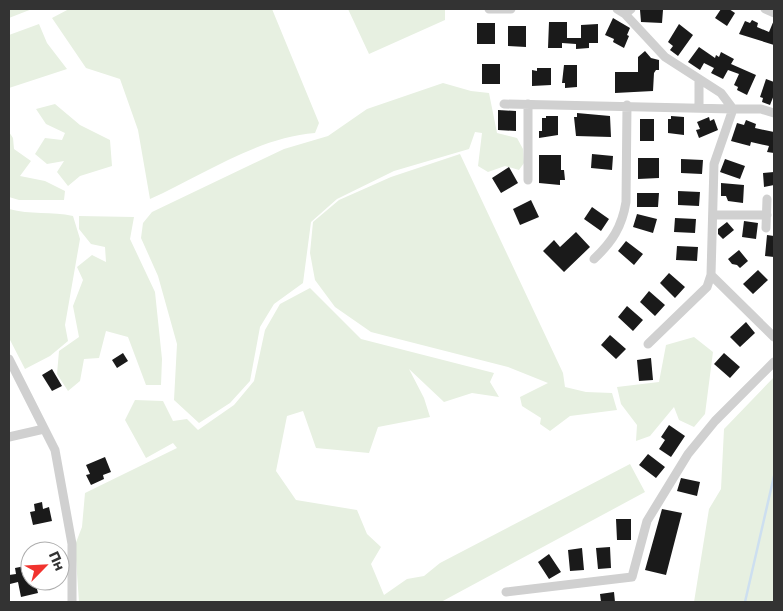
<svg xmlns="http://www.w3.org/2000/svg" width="783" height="611" font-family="'Golos Text',sans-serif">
  <rect width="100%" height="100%" fill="#fff"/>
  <path fill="#e7f0e1" d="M9,9H32L9,18Z
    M69,9H272L319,123L315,133C258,137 201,176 150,199L138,130L120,79L86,68L52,18Z
    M348,9H445V20L369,54Z
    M39,24L47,43L67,69L9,88V35Z
    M443,83L471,91L489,93L497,133L517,138L523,149L524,163L519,170L505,166L488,172L478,166L482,133L475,132L469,149L394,171L337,199L311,222L303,283L274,304L260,327L250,381L230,403L199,423L174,400L177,344L158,276L141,238L143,223L152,212L284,149L328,136L367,109Z
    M55,104L80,125L110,140L112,166L80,176L68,186L57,172L64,161L47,164L35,154L45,138L62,140L65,133L46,124L36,109Z
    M9,132L13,138L14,149L31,161L20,176L45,181L65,191L64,200H19L9,197Z
    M460,154L563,373L565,387L586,392L612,393L617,410L570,416L550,431L540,424L541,418L522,406L520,397L548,383L508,367L371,332L335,307L315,280L310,253L313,222L339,200L391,177Z
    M9,209C30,215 52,211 73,216L80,239L65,325L68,341L50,356L25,369L9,338Z
    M79,216L134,217L130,239L155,292L162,359L161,385H146L128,337L106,331L99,358L84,359L80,381L68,391L57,374L59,351L79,337L73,306L83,280L77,267L92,255L106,262L105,247L91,244L79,229Z
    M310,288L361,339L494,373L490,382L499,397L472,393L444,402L409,369L424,398L430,417L378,427L369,453L316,448L303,411L287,416L276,471L296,500L357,510L367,534L381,547L371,564L384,595L407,579L424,576L440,563L630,464L645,492L441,602H79L75,545L82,527L85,493L177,448L173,443L146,458L125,420L135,400L163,401L173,421L187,419L198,430L234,405L254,381L265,330L280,304Z
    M694,337L713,352L705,414L694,427L679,420L674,407L650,436L636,441L637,425L621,404L617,387L659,382L666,345Z
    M774,377V602H694L709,509L721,489L724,429Z"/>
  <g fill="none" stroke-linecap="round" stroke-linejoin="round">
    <path stroke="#cddff0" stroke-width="2.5" d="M745,602L774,476"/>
  </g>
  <path fill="#1a1a1a" d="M645,9L663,10L662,23L641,22L640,10Z
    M721,9H729L735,13L727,26L715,18Z
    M613,18L630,28L627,35L629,36L624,48L613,42L614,39L605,35Z
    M752,20L758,23L757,27L769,32L774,20V45L739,34L745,21L750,23Z
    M549,22H567V38H581V25L598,24V43H589V48L576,49V44L562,43V48H548Z
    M477,23H495V44H477Z
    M679,24L693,35L678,56L670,50L673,46L668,42Z
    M508,26H526V47L508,46Z
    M699,47L715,58L716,55L719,57L721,52L734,59L731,64L756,75L747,95L737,90L738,87L734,85L739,74L728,70L723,79L711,73L714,68L704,63L700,70L688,62Z
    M645,51L651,58L659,60V70H656L654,73L653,91L615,93V72H638V57Z
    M482,64H500V84H482Z
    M564,65H577V87L565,88V83H562Z
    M537,68H551V85L532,86V70L537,71Z
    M766,79L774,82V95L770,105L762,102L763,98L760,97Z
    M498,110L516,111V131L498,130Z
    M577,113L610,116L611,137L576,136L574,117H577Z
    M546,116H558V135L539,138V131H542V118H546Z
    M671,116L684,117V135L668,133V119H671Z
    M709,117L710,121L714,119L718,130L699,138L696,130L700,129L697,122Z
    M640,119H654V141H640Z
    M746,120L756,124L755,128L774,132V153L767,152L769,146L751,142L750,146L731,141L737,123L744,125Z
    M592,154L613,156L612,170L591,168Z
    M539,155H561V170H564L565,180H560V185L539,183Z
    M638,158H659V178L638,179Z
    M681,159L703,160L702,174L681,173Z
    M725,159L745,166L740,179L720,172Z
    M509,167L518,183L501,193L492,178Z
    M774,172V185L764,187L763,173Z
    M721,183L744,185L743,203L728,201L726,196H721Z
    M678,191L700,192L699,206L678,205Z
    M637,193H659L658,207H637Z
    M531,200L539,217L520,225L513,209Z
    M592,207L609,219L601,231L584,219Z
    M637,214L657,219L653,233L633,227Z
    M675,218L696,219L695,233L674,232Z
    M744,221L758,223L756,239L742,237Z
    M727,222L734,230L723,239L718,234V229Z
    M576,232L590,247L564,272L543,251L554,240L560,247Z
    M767,235L774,236V257L765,256Z
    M626,241L643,254L634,265L618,251Z
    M677,246L698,247L697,261L676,260Z
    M739,250L748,261L740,268L737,265L732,264L728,259Z
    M758,270L768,280L753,294L743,284Z
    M669,273L685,287L675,298L660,283Z
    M649,291L665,305L655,316L640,302Z
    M627,306L643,320L633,331L618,317Z
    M746,322L755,333L740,347L730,337Z
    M610,335L626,349L616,359L601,345Z
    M123,353L128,361L117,368L112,360Z
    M724,353L740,367L730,378L714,364Z
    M651,358L653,380L639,381L637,360Z
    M52,369L62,386L52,391L42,375Z
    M669,425L685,436L671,457L659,449L665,440L661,437Z
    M648,454L665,467L656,478L639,465Z
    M105,457L111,472L103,475L104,479L91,485L86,475L90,474L86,465Z
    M681,478L700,482L697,496L677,491Z
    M42,502L43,509L49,507L52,521L33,525L30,512L35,511L34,504Z
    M662,509L682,513L666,575L645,570Z
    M616,519H631V540H617Z
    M610,547L611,568L598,569L596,548Z
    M582,548L584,570L570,571L568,550Z
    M549,554L561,572L549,579L538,562Z
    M30,565V581H35L38,593L21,597L18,582L10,584L9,575L16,574L15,568Z
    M614,592L615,602H601L600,594Z"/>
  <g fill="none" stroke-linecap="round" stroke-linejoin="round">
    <path stroke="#d0d0d0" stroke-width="9" d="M489,9H511
      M617,9L625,14L631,9
      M765,9L774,13
      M625,14L665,57L721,93L733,109H761L774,113
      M504,104L733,109L714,164L711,275L774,337
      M528,104V180
      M699,106V81
      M713,215H767
      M766,228L767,199
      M594,259C612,242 622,227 626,202L627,105
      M648,344L707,287L711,275
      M9,359L55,450L72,544V602
      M9,437L44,429
      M506,592L632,577L647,521L688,454L715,421L774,362"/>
  </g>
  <rect width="783" height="611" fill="none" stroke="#333333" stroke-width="20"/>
  <g transform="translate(45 566) rotate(66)"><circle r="24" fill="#ffffff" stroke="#adadad"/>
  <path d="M0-4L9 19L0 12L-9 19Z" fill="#f1332e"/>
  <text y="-8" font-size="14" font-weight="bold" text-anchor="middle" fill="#333333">Пн</text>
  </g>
</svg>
